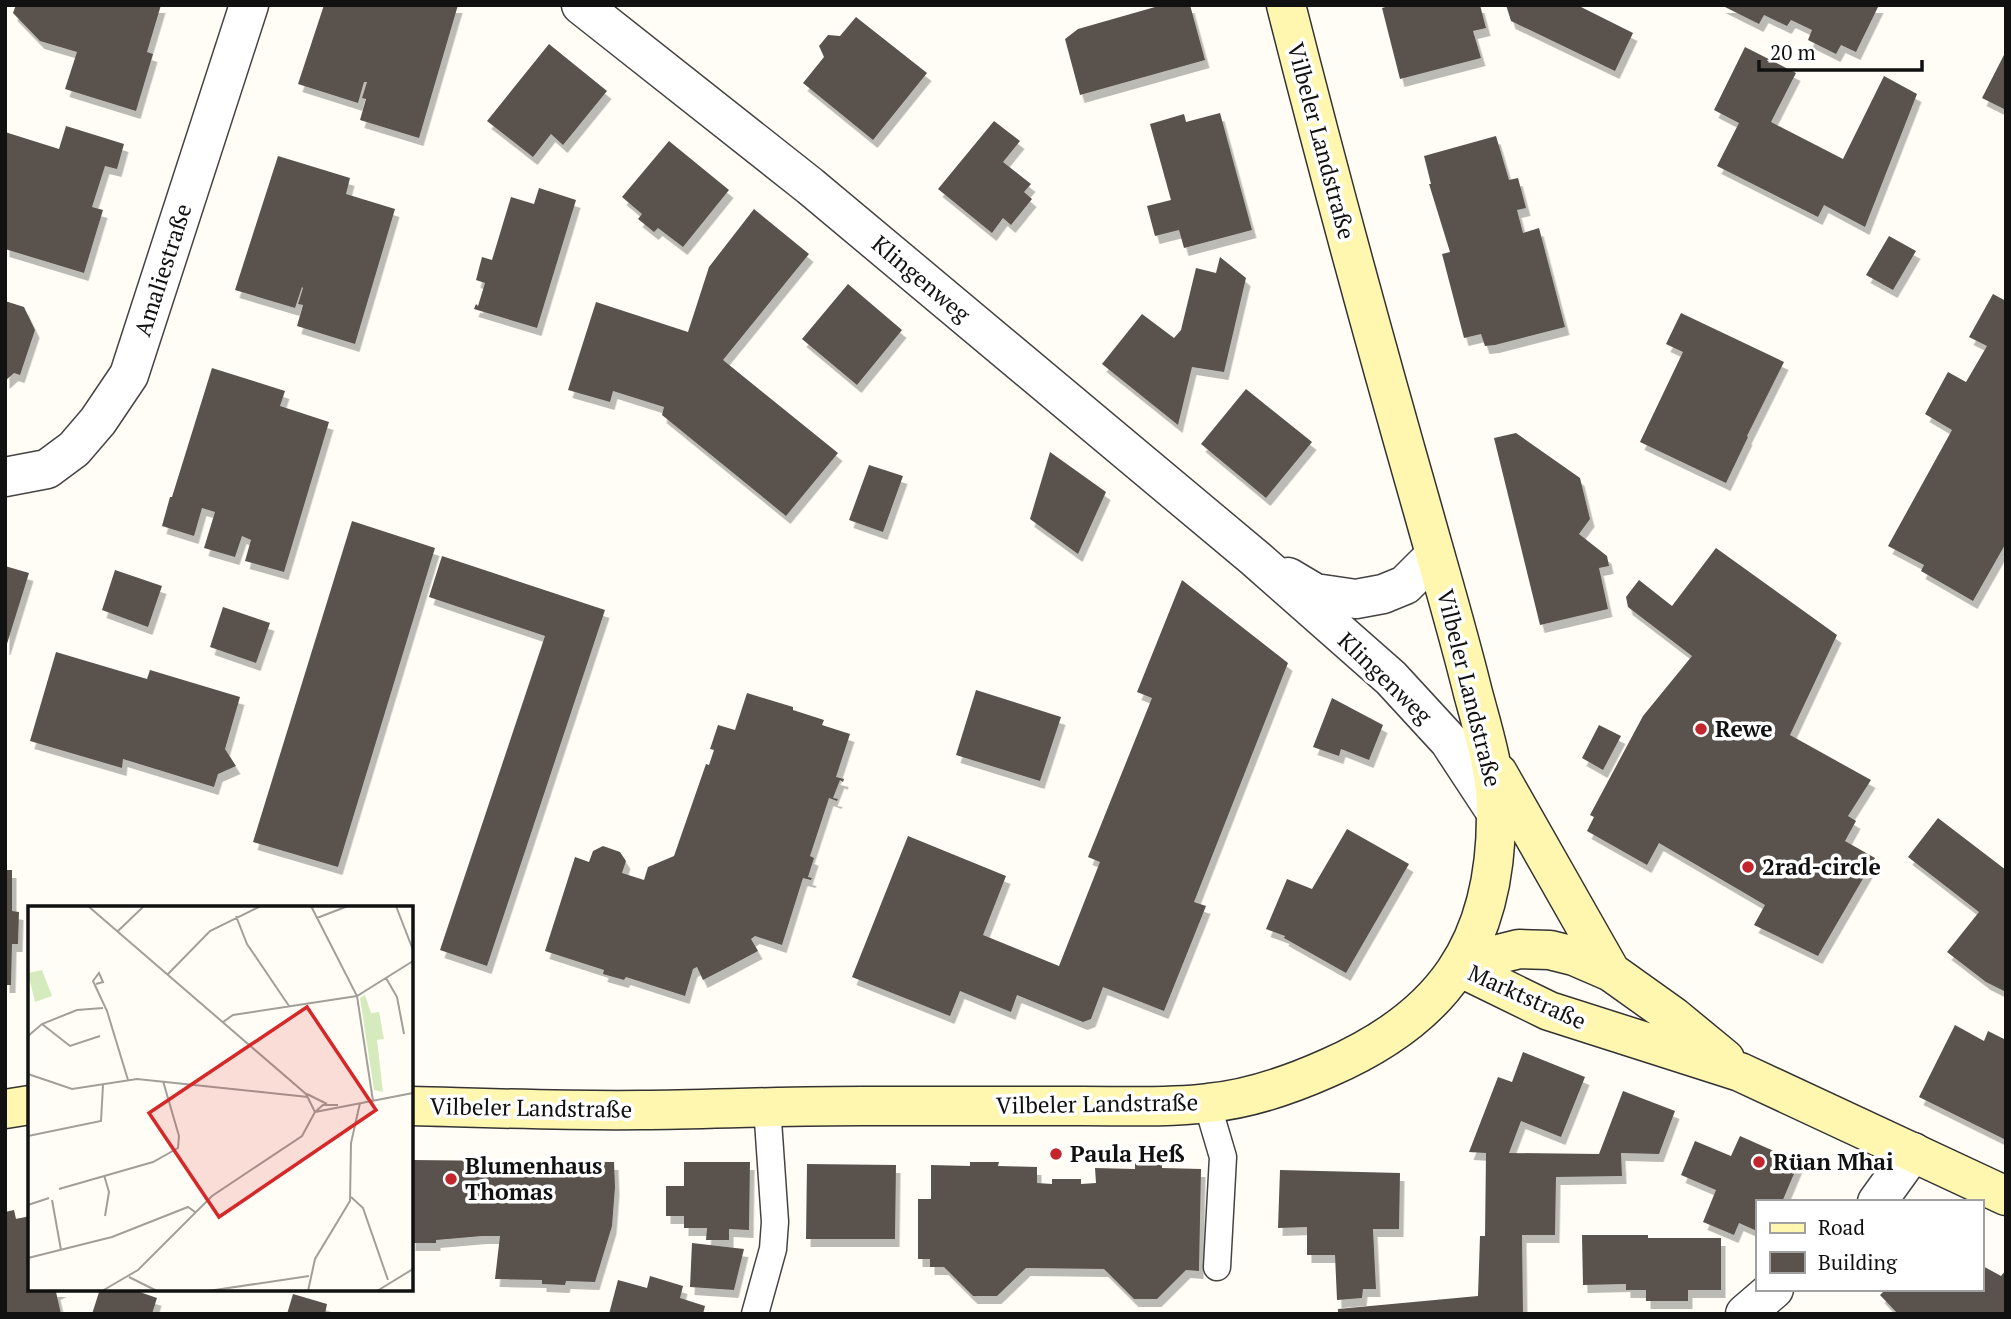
<svg xmlns="http://www.w3.org/2000/svg" width="2011" height="1319" font-family="'PT Serif',serif">
  <defs>
    <filter id="shadow"><feDropShadow dx="4.5" dy="8" stdDeviation="0" flood-color="#0004"/></filter>
  </defs>
  <rect width="100%" height="100%" fill="#fffdf5"/>
  <path fill="#5a524d" filter="url(#shadow)" d="M16,5H161L147,52L153,54L136,111L65,89L77,52L40,41L13,13Z
    M324,5H458L419,138L360,120L366,99L362,98L367,82H364L358,103L298,84Z
    M1162,5H1190L1205,60L1080,95L1065,39L1078,29Z
    M1392,5H1480L1486,28L1473,31L1481,58L1400,79L1382,8Z
    M1506,5H1577L1633,33L1615,71L1511,21Z
    M1721,5H1879L1856,52L1841,45L1836,54L1808,40L1812,30L1791,20L1787,26L1764,15L1759,24Z
    M856,17L927,73L873,140L803,83L824,57L819,46L828,35L840,36Z
    M549,44L607,91L563,145L551,134L533,157L487,121Z
    M1745,47L1796,73L1771,122L1843,159L1884,76L1917,94L1865,227L1824,205L1818,217L1717,166L1739,123L1714,110Z
    M2006,51V110L1982,98Z
    M1220,113L1252,230L1184,248L1179,230L1155,236L1147,206L1171,200L1150,124L1184,114L1186,122Z
    M994,121L1020,141L1003,162L1031,184L1024,192L1032,199L1011,225L1003,218L992,233L938,189Z
    M66,126L124,144L117,169L105,166L92,207L103,210L84,273L5,249V132L59,149Z
    M1496,136L1509,180L1518,178L1526,208L1517,210L1523,233L1539,228L1565,327L1495,345L1485,346L1481,334L1464,338L1442,254L1450,252L1429,184H1431L1424,156Z
    M669,141L729,190L683,247L658,228L654,232L638,219L642,214L622,197Z
    M278,156L350,178L346,194L395,209L355,344L297,326L303,305L298,304L303,288L302,287L295,308L235,290Z
    M539,188L576,200L537,328L474,309L476,304L478,306L485,283L476,280L482,257L492,260L511,197L534,204Z
    M754,209L809,254L723,360L838,453L786,516L662,415L664,407L613,391L610,402L568,390L596,302L688,332L709,267Z
    M1889,236L1916,251L1893,290L1866,275Z
    M1220,257L1246,278L1224,372L1192,367L1178,425L1102,364L1142,314L1174,338L1181,330L1196,268L1216,273Z
    M848,284L902,330L857,385L802,339Z
    M1993,294L2006,301V543L1973,601L1921,571L1924,565L1888,546L1952,430L1925,414L1948,372L1966,382L1987,346L1969,337Z
    M5,301L24,307L35,330L20,375L14,373L5,381Z
    M1681,313L1784,362L1747,436L1748,437L1726,483L1640,442L1683,352L1666,344Z
    M212,368L285,391L280,406L329,422L284,572L245,561L251,540L242,536L235,557L204,548L215,512L202,508L194,536L162,526L170,497H172Z
    M1246,389L1312,442L1266,498L1201,444Z
    M1516,433L1580,478L1590,519L1579,534L1607,556L1609,566L1599,568L1608,609L1540,625L1494,438Z
    M1050,452L1106,492L1078,554L1030,519Z
    M869,465L903,476L883,532L849,520Z
    M352,521L435,548L338,867L253,842Z
    M1716,548L1837,635L1790,735L1871,780L1848,816L1856,821L1845,841L1875,858L1818,956L1754,925L1765,905L1659,843L1647,865L1587,831L1594,817L1590,815L1643,716L1692,656L1628,607L1626,597L1639,580L1672,606Z
    M442,556L605,610L487,966L440,950L545,636L429,597Z
    M5,566L29,573L6,647H5Z
    M115,570L162,586L148,627L102,610Z
    M1182,580L1288,663L1194,902L1206,906L1164,1011L1103,987L1091,1019L1083,1022L1017,995L1011,1012L960,991L950,1016L852,977L908,836L1006,876L983,935L1059,966L1100,862L1088,857L1152,698L1137,692Z
    M223,607L270,623L256,663L210,647Z
    M56,652L147,679L150,670L240,697L225,749L236,766L218,774L214,787L123,759L122,768L30,741Z
    M976,690L1061,717L1040,781L956,755Z
    M747,693L793,707V710L824,720L822,725L850,734L836,777L844,779L843,782L840,780L833,798L838,799L837,801L829,798L810,856L814,858L808,877L812,878L811,880L803,878L782,945L755,936L751,939L758,951L730,966L703,980L697,967L693,969L685,996L626,977L624,980L603,974L604,970L545,951L575,857L589,862L593,851L603,846L620,852L626,861L622,873L644,880L648,867L674,856L706,764L709,765L714,750L710,749L718,725L735,730Z
    M1332,698L1383,725L1369,760L1341,749L1339,756L1313,747Z
    M1599,725L1621,736L1603,770L1582,758Z
    M1938,818L2006,870V992L1986,982L1947,952L1979,912L1908,857Z
    M1347,829L1409,864L1346,973L1284,938L1285,936L1266,929L1287,879L1312,889Z
    M5,870H12V911L19,912L18,944H12L11,985H5Z
    M1955,1025L1984,1041L1988,1031L2006,1040V1140L1919,1097Z
    M1523,1052L1585,1077L1561,1137L1521,1121L1509,1153L1599,1154L1623,1091L1675,1111L1659,1154L1621,1153L1622,1176L1556,1177L1555,1235H1522L1523,1314H1338V1309L1478,1296L1480,1236H1485L1486,1153L1469,1152L1498,1077L1512,1082Z
    M1740,1136L1799,1162L1782,1202H1757V1231L1739,1223L1734,1235L1703,1222L1716,1190L1681,1175L1695,1141L1731,1156Z
    M411,1160L614,1162L615,1187L612,1226L595,1282L566,1281L565,1285L542,1284V1280L495,1279L500,1236H482L436,1240V1243H411Z
    M684,1162H750L749,1230L729,1229V1240H706L707,1228H684V1216H666V1186H684Z
    M970,1162H999L998,1166L1037,1167V1183L1052,1184V1179H1081V1184L1096,1183L1095,1168L1135,1169V1163L1162,1164V1168L1201,1169L1199,1271L1186,1270L1157,1299H1134L1104,1269L1026,1268L997,1296H973L944,1267H930V1259H918V1199H931V1165L970,1166Z
    M807,1164L896,1165L895,1239H806Z
    M1280,1170L1400,1173L1399,1229H1373L1376,1289H1363L1362,1298L1337,1300L1335,1255H1307V1227L1278,1228Z
    M14,1210L16,1219L30,1216V1289H62L56,1292L61,1314H5V1212Z
    M1582,1235H1648V1238H1721V1290H1688V1301H1646V1290H1626V1284L1583,1285Z
    M692,1243L744,1249L734,1290L690,1287Z
    M1981,1265L2001,1276L2006,1270V1314H1898L1880,1295L1886,1289H1981Z
    M650,1276L683,1286L680,1298L705,1306L703,1314H609L618,1280L647,1288Z
    M100,1289H131L157,1298L152,1314H92Z
    M293,1294L327,1304L325,1314H287Z"/>
  <g fill="none" stroke-linecap="round" stroke-linejoin="round">
    <g stroke="#444" stroke-width="29">
      <path id="lane" d="M1207,1103L1223,1157L1217,1267
        M755,1314L773,1249L775,1222L767,1106"/>
    </g>
    <g stroke="#444" stroke-width="41">
      <path id="street" d="M581,5L810,186L1256,559L1391,678L1449,741L1497,814
        M5,477L47,469L74,449L98,421L129,375L249,5
        M1288,577L1315,593L1356,599L1383,594L1405,585L1435,555
        M1877,1202L1913,1152
        M1745,1314L1774,1289"/>
    </g>
    <g stroke="#333" stroke-width="41">
      <path id="secondary" d="M1498,773L1611,972
        M1459,967L1549,1011L1740,1072L2006,1196
        M1459,967L1487,957L1519,949L1550,950L1574,956L1611,972L1674,1017L1725,1059
        M411,1106C488,1108 565,1111 642,1110C715,1109 789,1106 862,1106C935,1106 1009,1106 1082,1106C1124,1106 1167,1108 1208,1103C1250,1099 1290,1085 1328,1068C1443,1018 1496,944 1496,816C1497,774 1484,734 1473,693C1458,632 1440,572 1423,511C1375,343 1329,175 1286,5
        M5,1109L30,1105"/>
    </g>
    <use href="#lane" stroke="#fff" stroke-width="26"/>
    <use href="#street" stroke="#fff" stroke-width="38"/>
    <use href="#secondary" stroke="#fff6b0" stroke-width="38"/>
  </g>
  <g fill="#c4262e" stroke="#fff" stroke-width="2.5">
    <circle cx="1701" cy="729" r="7"/>
    <circle cx="1748" cy="867" r="7"/>
    <circle cx="1056" cy="1154" r="7"/>
    <circle cx="1759" cy="1162" r="7"/>
    <circle cx="451" cy="1179" r="7"/>
  </g>
  <g text-anchor="middle" stroke-width="7" stroke-linejoin="round" paint-order="stroke">
    <g font-size="23" fill="#111" stroke="#fff">
      <text transform="translate(1321 141) rotate(75)" y="8">Vilbeler Landstraße</text>
      <text transform="translate(163 270) rotate(-72)" y="8">Amaliestraße</text>
      <text transform="translate(921 279) rotate(40)" y="8">Klingenweg</text>
      <text transform="translate(1385 678) rotate(44)" y="8">Klingenweg</text>
      <text transform="translate(1469 688) rotate(76)" y="8">Vilbeler Landstraße</text>
      <text transform="translate(1527 997) rotate(24)" y="8">Marktstraße</text>
      <text transform="translate(1097 1104) rotate(-1)" y="8">Vilbeler Landstraße</text>
      <text transform="translate(531 1108) rotate(1)" y="8">Vilbeler Landstraße</text>
    </g>
    <g font-size="23" font-weight="bold" fill="#111" stroke="#fff" text-anchor="start">
      <text x="1715" y="737">Rewe</text>
      <text x="1762" y="875">2rad-circle</text>
      <text x="1070" y="1162">Paula Heß</text>
      <text x="1773" y="1170">Rüan Mhai</text>
      <text x="465" y="1174">Blumenhaus<tspan x="465" dy="26">Thomas</tspan></text>
    </g>
  </g>
  <g transform="translate(28 906)">
    <rect width="385" height="385" fill="#fffdf5"/>
    <path d="M14,64L24,90L7,96L0,67ZM337,89L343,107L351,106L356,133L349,134L355,186L346,184L332,92Z" fill="#d5ebbd"/>
    <path fill="none" stroke="#a09f9a" stroke-width="2" d="M60,0L278,188L287,206L274,230L184,290L110,364L74,385M283,0L329,90L345,195M368,0L385,44M208,10L219,38L261,100M289,12L320,0M90,25L116,0M140,68L182,25L233,0M358,72L369,91L376,128M68,78L75,76L71,67L65,75L79,105L100,174M195,116L205,109L329,90L385,55M14,118L42,140L72,130M0,130L14,118L49,104L75,102M0,168L44,183L109,173L280,191M279,188L299,198M287,206L385,187M287,206L295,199H310M0,230L73,215L75,179M76,269L81,286L77,310M31,283L125,256L150,242L151,230L135,175M323,291L335,302L360,374M24,294L33,344M0,299L21,292M0,352L84,331L160,301L167,306M101,371L129,385M180,385L281,370M280,385L287,353L322,295L323,237L332,197M349,385L385,363"/>
    <path fill="#d62828" fill-opacity="0.15" stroke="#d62828" stroke-width="3.5" d="M279,101L348,204L191,311L121,207Z"/>
    <rect width="385" height="385" fill="none" stroke="#111" stroke-width="3.5"/>
  </g>
  <rect width="2011" height="1319" fill="none" stroke="#111111" stroke-width="14"/>
  <rect x="1756" y="1200" width="228" height="91" fill="#ffffff" stroke="#a0a0a0" stroke-width="2"/>
  <rect x="1770" y="1223" width="35" height="10" fill="#fff6b0" stroke="#a0a0a0" stroke-width="2"/>
  <text x="1818" y="1235" font-size="21" fill="#111111">Road</text>
  <rect x="1770" y="1252" width="35" height="21" fill="#5a524d" stroke="#a0a0a0" stroke-width="2"/>
  <text x="1818" y="1270" font-size="21" fill="#111111">Building</text>
  <path d="M1759 60v10h163v-10" fill="none" stroke="#111111" stroke-width="3.5"/>
  <text x="1770" y="60" font-size="21" fill="#111111" stroke="#ffffff" stroke-width="5" paint-order="stroke">20 m</text>
</svg>
